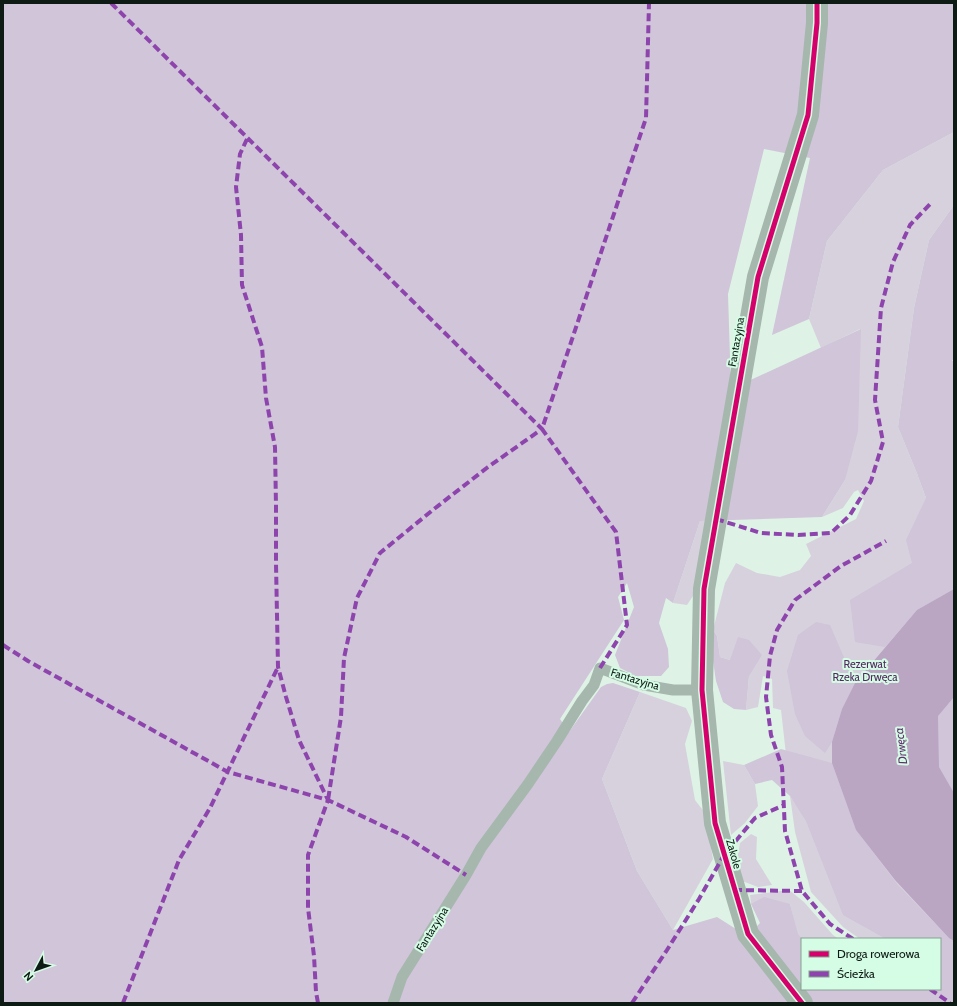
<svg xmlns="http://www.w3.org/2000/svg" width="957" height="1006" font-family="Cabin,sans-serif">
  <rect width="100%" height="100%" fill="#def3e6"/>
  <path fill="#d7d1de" d="M954,132V205L929,240L914,308L898,427L916,471L926,498L954,523V998L940,939H860L843,927L811,892L795,832L790,796L795,803L789,781L781,710L773,708L772,679L763,676L758,707L746,710L749,676L730,660L720,657L717,636L713,630L725,583L736,563L757,573L780,577L800,570L811,556L806,544L856,519L864,501L858,490L854,492L843,508L822,517L845,480L860,329L821,348L809,319L827,241L883,170Z
    M700,521H710L693,596L687,605L673,603Z
    M640,692L686,708L692,721L685,744L695,800L705,813L713,859L673,930L637,871L602,779Z
    M723,761L744,765L755,784L758,806L745,823L731,835Z
    M751,834L757,837L756,859L772,885L758,887L742,881L737,861L740,843Z
    M789,890L804,902L833,935L839,939H802V953L790,904H751L750,895Z"/>
  <path fill="#d0c5d9" d="M3,3H954V132L883,170L827,241L809,319L772,335L810,158L764,149L728,294L731,389L861,329L858,431L845,480L822,517L700,521L673,603L666,598L659,623L668,649L669,667L661,676H636L620,668L615,655L634,607L627,583L618,597L624,620L560,719L569,732L601,687L607,684L613,683L640,692L602,779L637,871L673,930L717,917L747,936L760,923L751,904L764,897L790,904L798,934L802,939V989H940V939H886L843,915L806,821L790,796L772,780L755,784L744,765L781,749L832,763L856,830L898,885L949,938L954,941V1003H3Z
    M954,205V358L952,361H954V589L917,610L885,647L855,642L850,600L912,563L906,540L926,498L916,471L898,427L914,308L929,240Z
    M816,622L830,625L855,683L842,709L832,742L825,753L805,736L795,714L787,671L798,635Z
    M713,630L717,636L720,657L730,660L738,637L749,640L762,655L749,676L746,710L734,709L723,702L716,681L712,654Z
    M954,697V793L939,767L938,715Z"/>
  <path fill="#baa5c3" d="M954,589V697L938,716L939,767L954,793V941L949,938L895,880L856,830L832,763V742L842,709L855,683L917,610Z"/>
  <g fill="none" stroke-linecap="round" stroke-linejoin="round">
    <path stroke="#a6b7ad" stroke-width="11" d="M393,1003L402,977L466,875L481,848L528,784L557,741L582,701L594,685L600,668L644,685L673,690H702"/>
    <path stroke="#a6b7ad" stroke-width="22" d="M802,1003L748,934L715,823L702,690L704,589L758,277L808,115L817,23V3"/>
    <path stroke="#8e44ad" stroke-width="4" stroke-dasharray="8 4" stroke-linecap="butt" d="M111,3L542,429L488,467L434,509L380,553L357,598L344,658L341,717L328,800
      M247,139L240,154L236,187L241,235L242,285L262,347L266,398L275,447L276,506V564L278,667L286,697L299,740L328,800L308,855V908L314,956L316,992L318,1003
      M716,519L761,533L798,535L831,533L850,515L871,481L883,442L875,400L881,308L893,262L910,225L932,202
      M3,645L28,661L228,772L328,800L406,837L466,875
      M600,668L627,625L616,532L542,429L646,118L649,3
      M734,890L802,891
      M853,939L830,924L802,891L785,831L782,767L771,735L766,697L770,656L777,630L795,600L841,566L886,541
      M930,989L950,1003
      M123,1003L179,860L210,808L278,667
      M632,1003L667,950L699,899L724,855L755,818L784,805"/>
    <g stroke="#d5fce5" stroke-width="8">
      <path id="cycleway" d="M802,1003L748,934L715,823L702,690L704,589L758,277L808,115L817,23V3"/>
    </g>
    <use href="#cycleway" stroke="#d6006c" stroke-width="5"/>
  </g>
  <g text-anchor="middle" stroke-width="4" stroke-linejoin="round" paint-order="stroke">
    <g font-size="11" fill="#0d1b14" stroke="#d5fce5">
      <text transform="translate(736 342) rotate(-80)" y="4">Fantazyjna</text>
      <text transform="translate(635 679) rotate(17)" y="4">Fantazyjna</text>
      <text transform="translate(734 854) rotate(74)" y="4">Zakole</text>
      <text transform="translate(432 929) rotate(-58)" y="4">Fantazyjna</text>
    </g>
    <g font-size="11" fill="#552661" stroke="#d5fce5">
      <text x="865" y="668">Rezerwat<tspan x="865" dy="13">Rzeka Drwęca</tspan></text>
    </g>
    <g font-size="12" font-style="italic" fill="#60306c" stroke="#d5fce5">
      <text transform="translate(901 746) rotate(-97)" y="4">Drwęca</text>
    </g>
  </g>
  <rect width="957" height="1006" fill="none" stroke="#0d1b14" stroke-width="8"/>
  <rect x="801" y="938" width="140" height="52" fill="#d5fce5" stroke="#85a291"/>
  <rect x="809" y="951" width="20" height="6" fill="#d6006c" stroke="#85a291"/>
  <text x="837" y="958" font-size="12" fill="#0d1b14">Droga rowerowa</text>
  <rect x="809" y="971" width="20" height="6" fill="#8e44ad" stroke="#85a291"/>
  <text x="837" y="978" font-size="12" fill="#0d1b14">Ścieżka</text>
  <g transform="translate(36 970) rotate(229)" stroke="#d5fce5" stroke-width="3" paint-order="stroke">
  <path d="M0-3L7 15L0 10L-7 15Z" fill="#0d1b14"/>
  <text y="-6" font-size="11" font-weight="bold" text-anchor="middle" fill="#0d1b14">N</text>
  </g>
</svg>
